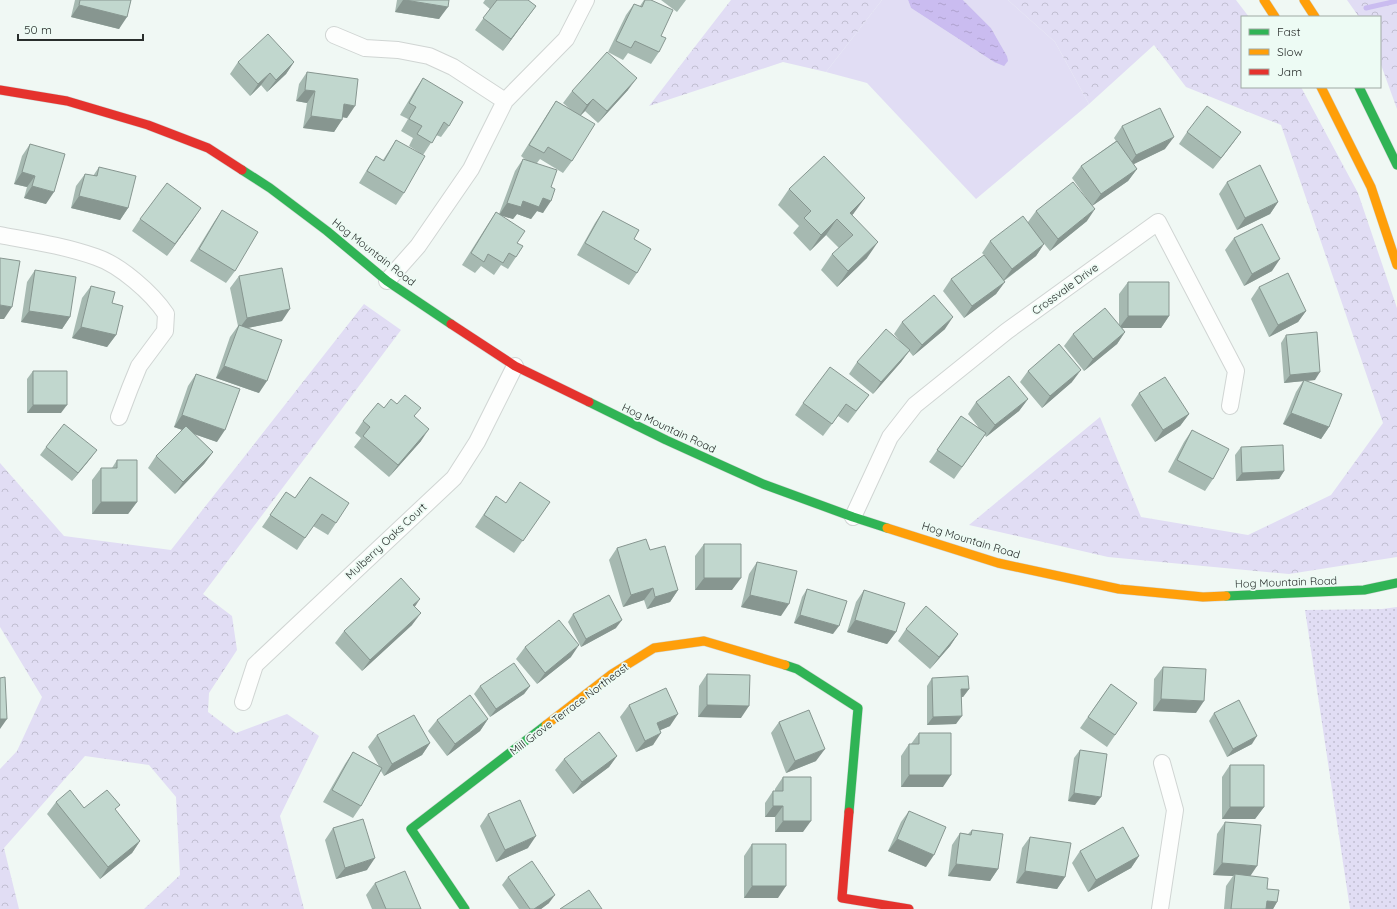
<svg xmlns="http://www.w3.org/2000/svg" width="1397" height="909" font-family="Quicksand,sans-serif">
  <defs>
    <pattern id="forest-crowns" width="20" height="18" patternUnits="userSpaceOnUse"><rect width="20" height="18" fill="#e1ddf4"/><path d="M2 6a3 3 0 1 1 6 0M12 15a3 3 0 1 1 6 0" fill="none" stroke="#c1bed1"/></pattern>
    <pattern id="park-dots" width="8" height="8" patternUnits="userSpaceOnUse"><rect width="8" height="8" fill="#e1ddf4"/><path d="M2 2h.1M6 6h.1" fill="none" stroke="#c1bed1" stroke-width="1.8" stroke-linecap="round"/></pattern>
    <pattern id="water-ripples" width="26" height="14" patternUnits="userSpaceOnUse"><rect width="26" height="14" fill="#cabcf0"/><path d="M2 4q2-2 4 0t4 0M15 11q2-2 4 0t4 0" fill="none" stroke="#aea2ce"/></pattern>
  </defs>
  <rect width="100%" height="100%" fill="#f0f8f4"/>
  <path fill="#e1ddf4" d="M882,0H908L911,8L994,62L1007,56L991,28L963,0H1008L1055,42L1089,104L976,199L867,83L826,72Z"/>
  <path fill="url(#forest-crowns)" d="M731,0H882L826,72L783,62L649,106Z
    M1008,0H1236L1249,17H1242V87H1301L1358,193L1397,308V557L1289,574L1108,557L969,525L1100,417L1141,517L1248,535L1331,495L1383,423L1281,125L1186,87L1154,45L1089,104L1055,42Z
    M1347,0H1397V109L1380,62V17H1359Z
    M364,304L401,330L203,594L232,616L237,650L209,693L208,712L236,733L287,714L319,736L280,816L304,909H144L180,875L176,797L149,765L85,756L4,848L19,909H0V769L17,751L42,697L0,627V463L64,536L171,550Z"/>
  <path fill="url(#park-dots)" d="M1397,607V909H1350L1305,610L1382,609Z"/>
  <path fill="url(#water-ripples)" d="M908,0H963L991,28L1007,56L1008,61L1004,66L994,62L911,8Z"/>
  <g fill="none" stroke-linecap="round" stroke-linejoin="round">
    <path stroke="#cabcf0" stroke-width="5" d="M1366,8L1397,1"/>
    <g stroke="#d0d5d3" stroke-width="18">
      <path id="street" d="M334,35L365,48L398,50L429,56L453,67L505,101
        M0,235C32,241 65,246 96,257C120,265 152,293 166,314L165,331L139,366L130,388L119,417
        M387,281L418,246L471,169L505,101L566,39L586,0
        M853,517L890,437L915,405L1007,331L1158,222L1236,371L1230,406
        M243,702L255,665L454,478L477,442L515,366
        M1160,909L1175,810L1162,763"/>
    </g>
    <g stroke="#d0d5d3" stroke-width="10">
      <path id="fast" d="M1359,87L1397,165
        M242,170L270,188L327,231L387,281L451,324
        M589,402L666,440L763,484L853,517L887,528
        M1226,596L1364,590L1397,583
        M785,665L797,669L858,708L849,812
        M465,909L411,829L546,725"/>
    </g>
    <g stroke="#d0d5d3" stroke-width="10">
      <path id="slow" d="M1264,0L1275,17
        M1304,0L1315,17
        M1321,87L1371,187L1397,265
        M887,528L998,563L1119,589L1203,597L1226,596
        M546,725L612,674L654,648L704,641L785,665"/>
    </g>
    <g stroke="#d0d5d3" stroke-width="10">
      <path id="jam" d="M0,90L67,101L148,125L208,148L242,170
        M451,324L515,366L589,402
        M849,812L842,898L909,909"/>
    </g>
    <use href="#street" stroke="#fdfefd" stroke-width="16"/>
    <use href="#fast" stroke="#30b455" stroke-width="9"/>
    <use href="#slow" stroke="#ff9f0a" stroke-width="9"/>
    <use href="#jam" stroke="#e5322d" stroke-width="9"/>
  </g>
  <path fill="#a6b9b1" d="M75,0H131L119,29L71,17Z
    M397,0H449L439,19L395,12Z
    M485,0H528L536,6L503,51L475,30L490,9L483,3Z
    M644,0H652L661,36L659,52L651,64L628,53L623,60L608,52L626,15L634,4L640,6Z
    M661,0H686L677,12Z
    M238,62H294L286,74L267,92L261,85L250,96L230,74Z
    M307,72L347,118L343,117L334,132L303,128L307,103L296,101L299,84Z
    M423,78L449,126L441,137L436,135L423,155L409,146L413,138L401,131L408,119L400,115L415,90Z
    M628,90L598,123L585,111L581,115L572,161L563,173L540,159L537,163L551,187L543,213L537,211L531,219L517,214L513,219L500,215L517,243L516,257L508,269L501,265L494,275L481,266L475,273L462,265L488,224L496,212L499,214L515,171L523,159L526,160L521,156L548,113L556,101L570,109L563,103L572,91Z
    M1122,126L1165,149L1133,164L1137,169L1128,181L1092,206L1072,178L1081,166L1116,141L1114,138Z
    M1187,132H1241L1213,169L1179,144Z
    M396,140L404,193L396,205L359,183L368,168L376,156L383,160Z
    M30,144L46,204L24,198L27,187L14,184L22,156Z
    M99,167L128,208L120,220L71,208L76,186L85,174L93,176Z
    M1227,182L1278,202L1270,214L1237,230L1219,194Z
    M789,189L854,213L852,215L867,258L837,287L821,270L832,254L839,248L826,235L810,251L793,233L799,226L778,205Z
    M222,210L235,271L226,283L190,261L214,222Z
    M603,211L634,239L637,273L629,285L577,255L595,223Z
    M1036,211L1087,221L1050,251L1041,240L1044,244L1036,256L1004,281L996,294L964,318L943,291L951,279L984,255L982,253L990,241L1028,222Z
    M140,219L193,220L167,256L132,231Z
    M1234,238L1272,271L1244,286L1225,250Z
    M35,270L70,317L62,329L21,322L27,282Z
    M239,276L282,321L247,328L259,393L216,378L230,337L238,326L230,288Z
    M1128,282L1169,316L1161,328H1122L1125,332L1117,344L1084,371L1064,346L1073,334L1119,325V294Z
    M91,286L112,303L116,335L107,347L72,338L82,298Z
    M1259,287L1306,311L1298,322L1269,337L1251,299Z
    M902,322L945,329L913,356L909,351L901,362L873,394L849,374L857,362L900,341L894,334Z
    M1286,335L1315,380L1306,381L1329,427L1321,439L1283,424L1296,392L1303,381L1284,383L1281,343Z
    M33,371L61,413H27V379Z
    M1028,371L1072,382L1042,408L1020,382Z
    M196,374L217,442L194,434L213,452L204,464L175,494L148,468L156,456L182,430L174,427L188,386Z
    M1139,393L1189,414L1180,426L1155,442L1131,405Z
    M869,395L848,423L838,416L823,436L795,415L803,403Z
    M1028,399L1019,411L986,437L985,435L954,479L929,462L961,416L979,428L968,414L976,402Z
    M397,404L415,416L421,441L389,477L354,447L361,438L355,433L363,421L384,408Z
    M1192,430L1213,479L1205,491L1168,472L1184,442Z
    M46,447L91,458L72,481L40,455Z
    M1241,447L1284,471L1279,479L1236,481L1235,455Z
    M117,460L137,502L128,514H92V480L101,468H112Z
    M310,477L336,523L328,535L313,526L297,550L262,527L286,492L295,498Z
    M496,496L505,503L550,502L514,553L475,527Z
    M704,544L732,590H695V556Z
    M617,548L650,550L678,590L670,602L647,609L644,600L623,607L609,560Z
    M757,562L781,616L741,607L749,574Z
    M807,589L833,634L794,623L802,597Z
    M864,590L896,632L887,644L847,632L856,602Z
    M414,607L412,625L362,671L335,643L344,631Z
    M573,614L616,628L581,647L568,622Z
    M906,629L958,634L950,646L930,669L898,641Z
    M525,647L571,657L537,684L516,659Z
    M1163,667L1196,713L1153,711L1154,679Z
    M707,674L741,718L698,717L699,686Z
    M932,678L969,689L963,697H962L956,724L927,725V686Z
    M1111,684L1137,703L1107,747L1080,728Z
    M480,686H530L524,694L490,717L474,694Z
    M629,705L670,726L660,730L653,745L636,752L620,717Z
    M1214,713L1252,744L1227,757L1209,721Z
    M488,719L480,731L447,756L428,731L437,720Z
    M779,722L816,761L786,773L771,733Z
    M919,733L943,787H901V756L909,744H911Z
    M377,735L430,743L422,755L384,776L381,771L361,806L353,818L323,802L345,764L353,752L379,766L368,747Z
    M1080,750L1095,805L1068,801L1074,758Z
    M617,756L609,767L573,794L555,770L564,759Z
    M1230,765L1264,807L1255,819H1222V777Z
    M783,777L803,832H775V817H765V803L773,791H775V789Z
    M56,802L84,808L116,811L140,841L132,853L100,879L47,814Z
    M909,811L926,867L888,851L901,822Z
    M488,814L528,848L496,862L480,826Z
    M1225,822L1250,876L1267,889L1277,902L1273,909H1224L1226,886L1233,876L1213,875L1217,834Z
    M333,828L367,870L336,879L325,840Z
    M972,830L998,869L990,881L948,876L952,845L960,833L968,834Z
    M1030,837L1065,877L1057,889L1016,883L1022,848Z
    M752,844L778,898H744V856Z
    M1080,851L1139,856L1131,868L1088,892L1072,863Z
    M508,877L549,903L541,909H519L502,885Z
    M375,883L421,909H372L366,895Z"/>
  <path fill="#879690" d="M403,0H405L448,7L439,19L395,12Z
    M79,5L127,17L119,29L71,17Z
    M536,6L527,18L503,51L511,39Z
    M294,62L286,74L267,92L276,80Z
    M270,73L261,85L250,96L258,84Z
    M637,78L628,90L598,123L607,111Z
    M305,90L315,91L307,103L296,101Z
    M593,99L585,111L579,117L587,105Z
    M344,104L355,106L347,118L336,116Z
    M311,116L342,120L334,132L303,128Z
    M1241,132L1233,143L1213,169L1221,158Z
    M1174,137L1165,149L1128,167L1136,155Z
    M1137,169L1128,181L1092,206L1101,194Z
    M22,172L35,176L27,187L14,184Z
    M32,186L54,192L46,204L24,198Z
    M79,196L128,208L120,220L71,208Z
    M543,198L551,201L543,213L537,211L531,219L517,214L513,219L499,215L507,203L523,201Z
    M865,198L854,213L843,225L850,213Z
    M1278,202L1270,214L1237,230L1245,218Z
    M201,208L193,220L167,256L175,244Z
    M1095,209L1087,221L1050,251L1058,239Z
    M837,219L826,235L810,251L821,235Z
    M878,242L867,258L837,287L848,271Z
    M1044,244L1036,256L1003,281L1012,269Z
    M1280,259L1272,271L1244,286L1252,274Z
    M1005,282L996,294L964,318L972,306Z
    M0,305L12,307L4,319H0Z
    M290,309L282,321L238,330L247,318Z
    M29,311L70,317L62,329L21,322Z
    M1306,311L1298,322L1269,337L1278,325Z
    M1128,316H1169L1161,328H1119Z
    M953,317L945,329L913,356L922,345Z
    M81,327L116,335L107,347L72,338Z
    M1125,332L1117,344L1084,371L1093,359Z
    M910,350L901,362L873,394L881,382Z
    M224,366L267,381L259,393L216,378Z
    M1081,370L1072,382L1042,408L1050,396Z
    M1320,372L1315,380L1284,383L1290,375Z
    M1028,399L1019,411L986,437L995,425Z
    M33,405H67L61,413H27Z
    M1291,413L1329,427L1321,439L1283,424Z
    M1189,414L1180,426L1155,442L1163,430Z
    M182,415L225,430L217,442L174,427Z
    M429,429L421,441L389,477L398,465Z
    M97,450L91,458L72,481L78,473Z
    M213,452L204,464L175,494L183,482Z
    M1284,471L1279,479L1236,481L1242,473Z
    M101,502H137L128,514H92Z
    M704,578H741L732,590H695Z
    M653,588L644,600L623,607L631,595Z
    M678,590L670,602L647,609L655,597Z
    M750,595L789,604L781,616L741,607Z
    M420,599L412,611L413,605Z
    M421,613L412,625L362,671L370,660Z
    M800,615L839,626L833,634L794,623Z
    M622,620L616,628L581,647L586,639Z
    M855,620L896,632L887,644L847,632Z
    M958,634L950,646L930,669L939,657Z
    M579,645L571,657L537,684L545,673Z
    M530,686L524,694L490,717L496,709Z
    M961,689H969L963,697H956Z
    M1161,699L1204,701L1196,713L1153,711Z
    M707,705L749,706L741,718L698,717Z
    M678,714L670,726L649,735L657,723Z
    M962,716L956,724L927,725L933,717Z
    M0,719H7L0,729Z
    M488,719L480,731L447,756L455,744Z
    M661,733L653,745L636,752L645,741Z
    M1257,736L1252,744L1227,757L1233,749Z
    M430,743L422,755L384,776L392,764Z
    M825,749L816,761L786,773L795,761Z
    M617,756L609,767L573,794L582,782Z
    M909,775H951L943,787H901Z
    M1074,793L1101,797L1095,805L1068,801Z
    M773,806H783L775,817H765Z
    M1230,807H1264L1255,819H1222Z
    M783,821H811L803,832H775Z
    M536,836L528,848L496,862L505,850Z
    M897,839L934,855L926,867L888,851Z
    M140,841L132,853L100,879L108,867Z
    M1139,856L1131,868L1088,892L1096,880Z
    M375,858L367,870L336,879L345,868Z
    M1222,863L1257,866L1249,878L1235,874L1233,876L1213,875Z
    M956,864L998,869L990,881L948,876Z
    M1025,871L1065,877L1057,889L1016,883Z
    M752,886H786L778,898H744Z
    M555,895L549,903L541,909H534Z
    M1267,901L1277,902L1273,909H1262Z"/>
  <path fill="#c1d7ce" stroke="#879690" d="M80,0H131L127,17L79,5Z
    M405,0H449L448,7Z
    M497,0H528L536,6L511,39L483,18Z
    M645,0H651L673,10L661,36L666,38L659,52L635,41L631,48L616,41L634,4L642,7Z
    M268,34L294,62L276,80L270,73L258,84L238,62Z
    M607,52L637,78L607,111L593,99L587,105L572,91Z
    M307,72L358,79L355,106L344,104L342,120L311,116L315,91L305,90Z
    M423,78L463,102L449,126L444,122L432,143L417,134L422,126L409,119L416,107L409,103Z
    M556,101L595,124L572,161L548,147L544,153L529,145Z
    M1207,106L1241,132L1221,158L1187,132Z
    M1160,108L1174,137L1136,155L1122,126Z
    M396,140L425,156L404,193L367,171L376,156L384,161Z
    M1117,141L1137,169L1101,194L1081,166Z
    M30,144L65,154L54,192L32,186L35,176L22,172Z
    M824,156L865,198L850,213L878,242L848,271L832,254L853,235L837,219L821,235L804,218L811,211L789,189Z
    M523,159L557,170L551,187L555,189L551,201L543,198L539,207L523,201L521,207L507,203Z
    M1260,165L1278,202L1245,218L1227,182Z
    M99,167L136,176L128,208L79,196L85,174L97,176Z
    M1073,182L1095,209L1058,239L1036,211Z
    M167,183L201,208L175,244L140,219Z
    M222,210L258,232L235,271L199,249Z
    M603,211L639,230L634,239L651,249L637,273L585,243Z
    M496,212L525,231L517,243L523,246L516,257L509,253L503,263L488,254L484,262L471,253Z
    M1023,216L1044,244L1012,269L990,241Z
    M1262,224L1280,259L1252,274L1234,238Z
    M984,255L1005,282L972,306L951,279Z
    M0,258L20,261L12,307L0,305Z
    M282,268L290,309L247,318L239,276Z
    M35,270L76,277L70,317L29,311Z
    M1288,273L1306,311L1278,325L1259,287Z
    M1128,282H1169V316H1128Z
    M91,286L115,292L112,303L123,306L116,335L81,327Z
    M934,295L953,317L922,345L902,322Z
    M1105,308L1125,332L1093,359L1073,334Z
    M239,325L282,340L267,381L224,366Z
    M886,329L910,350L881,382L857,362Z
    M1317,332L1320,372L1290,375L1286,335Z
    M1059,344L1081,370L1050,396L1028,371Z
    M830,367L869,395L856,411L846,404L832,424L803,403Z
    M33,371H67V405H33Z
    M196,374L240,389L225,430L182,415Z
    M1009,376L1028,399L995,425L976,402Z
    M1165,377L1189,414L1163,430L1139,393Z
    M1304,380L1342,394L1329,427L1291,413Z
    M405,395L421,408L414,416L429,429L398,465L363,436L370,427L363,421L378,403L384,408L391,399L397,404Z
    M961,416L986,433L962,467L937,450Z
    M64,424L97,450L78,473L46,447Z
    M186,426L213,452L183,482L156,456Z
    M1192,430L1229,449L1213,479L1177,460Z
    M1283,445L1284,471L1242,473L1241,447Z
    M117,460H137V502H101V468H117Z
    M310,477L349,503L336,523L322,514L305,538L270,515L286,492L295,498Z
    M520,482L550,502L523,541L484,515L496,496L506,503Z
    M646,539L650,550L665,546L678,590L655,597L653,588L631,595L617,548Z
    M704,544H741V578H704Z
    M757,562L797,571L789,604L750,595Z
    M401,578L420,599L413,605L421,613L370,660L344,631Z
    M807,589L847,601L839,626L800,615Z
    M864,590L905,603L896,632L855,620Z
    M609,595L622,620L586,639L573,614Z
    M926,606L958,634L939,657L906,629Z
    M559,620L579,645L545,673L525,647Z
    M514,663L530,686L496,709L480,686Z
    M1163,667L1206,669L1204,701L1161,699Z
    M707,674L750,675L749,706L707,705Z
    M968,676L969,689H961L962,716L933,717L932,678Z
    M5,677L7,719H0V678Z
    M1111,684L1137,703L1115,735L1088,717Z
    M666,688L678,714L657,723L661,733L645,741L629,705Z
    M470,695L488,719L455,744L437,720Z
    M1239,700L1257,736L1233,749L1214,713Z
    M809,710L825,749L795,761L779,722Z
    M414,715L430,743L392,764L377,735Z
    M599,732L617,756L582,782L564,759Z
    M919,733H951V775H909V744H919Z
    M1080,750L1107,754L1101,797L1074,793Z
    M353,752L382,768L361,806L332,790Z
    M1230,765H1264V807H1230Z
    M783,777H811V821H783V806H773V791H783Z
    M70,790L84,808L107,790L120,805L115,809L140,841L108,867L56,802Z
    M520,800L536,836L505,850L488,814Z
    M909,811L946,827L934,855L897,839Z
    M363,819L375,858L345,868L333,828Z
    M1225,822L1261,825L1257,866L1222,863Z
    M1123,827L1139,856L1096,880L1080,851Z
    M972,830L1003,834L998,869L956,864L960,833L971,835Z
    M1030,837L1071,843L1065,877L1025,871Z
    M752,844H786V886H752Z
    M532,861L555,895L534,909H530L508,877Z
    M405,871L421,909H386L375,883Z
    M1235,874L1268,878L1267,889L1279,890L1277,902L1267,901L1266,909H1231Z
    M589,890L602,909H560Z"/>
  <g text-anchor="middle" stroke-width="3.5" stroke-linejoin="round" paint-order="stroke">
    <g font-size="11" fill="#292e2c" stroke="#edfbf4">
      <text transform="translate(374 252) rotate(38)" y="4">Hog Mountain Road</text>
      <text transform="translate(1065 289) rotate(-36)" y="4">Crossvale Drive</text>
      <text transform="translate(669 428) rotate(25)" y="4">Hog Mountain Road</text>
      <text transform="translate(971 540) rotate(17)" y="4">Hog Mountain Road</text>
      <text transform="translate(386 541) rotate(-43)" y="4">Mulberry Oaks Court</text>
      <text transform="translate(1286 582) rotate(-2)" y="4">Hog Mountain Road</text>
      <text transform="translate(569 709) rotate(-37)" y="4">Mill Grove Terrace Northeast</text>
    </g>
  </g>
  <rect x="1241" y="16" width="140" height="72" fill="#edfbf4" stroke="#9fa9a4"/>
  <rect x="1249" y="29" width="20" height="6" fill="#30b455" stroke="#9fa9a4"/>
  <text x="1277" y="36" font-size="12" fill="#292e2c">Fast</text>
  <rect x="1249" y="49" width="20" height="6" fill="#ff9f0a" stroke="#9fa9a4"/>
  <text x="1277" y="56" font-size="12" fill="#292e2c">Slow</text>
  <rect x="1249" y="69" width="20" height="6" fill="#e5322d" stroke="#9fa9a4"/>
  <text x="1277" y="76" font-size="12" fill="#292e2c">Jam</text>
  <path d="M18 34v6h125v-6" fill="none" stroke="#292e2c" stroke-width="2"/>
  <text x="24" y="34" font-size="12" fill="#292e2c" stroke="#edfbf4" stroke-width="3" paint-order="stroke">50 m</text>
</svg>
